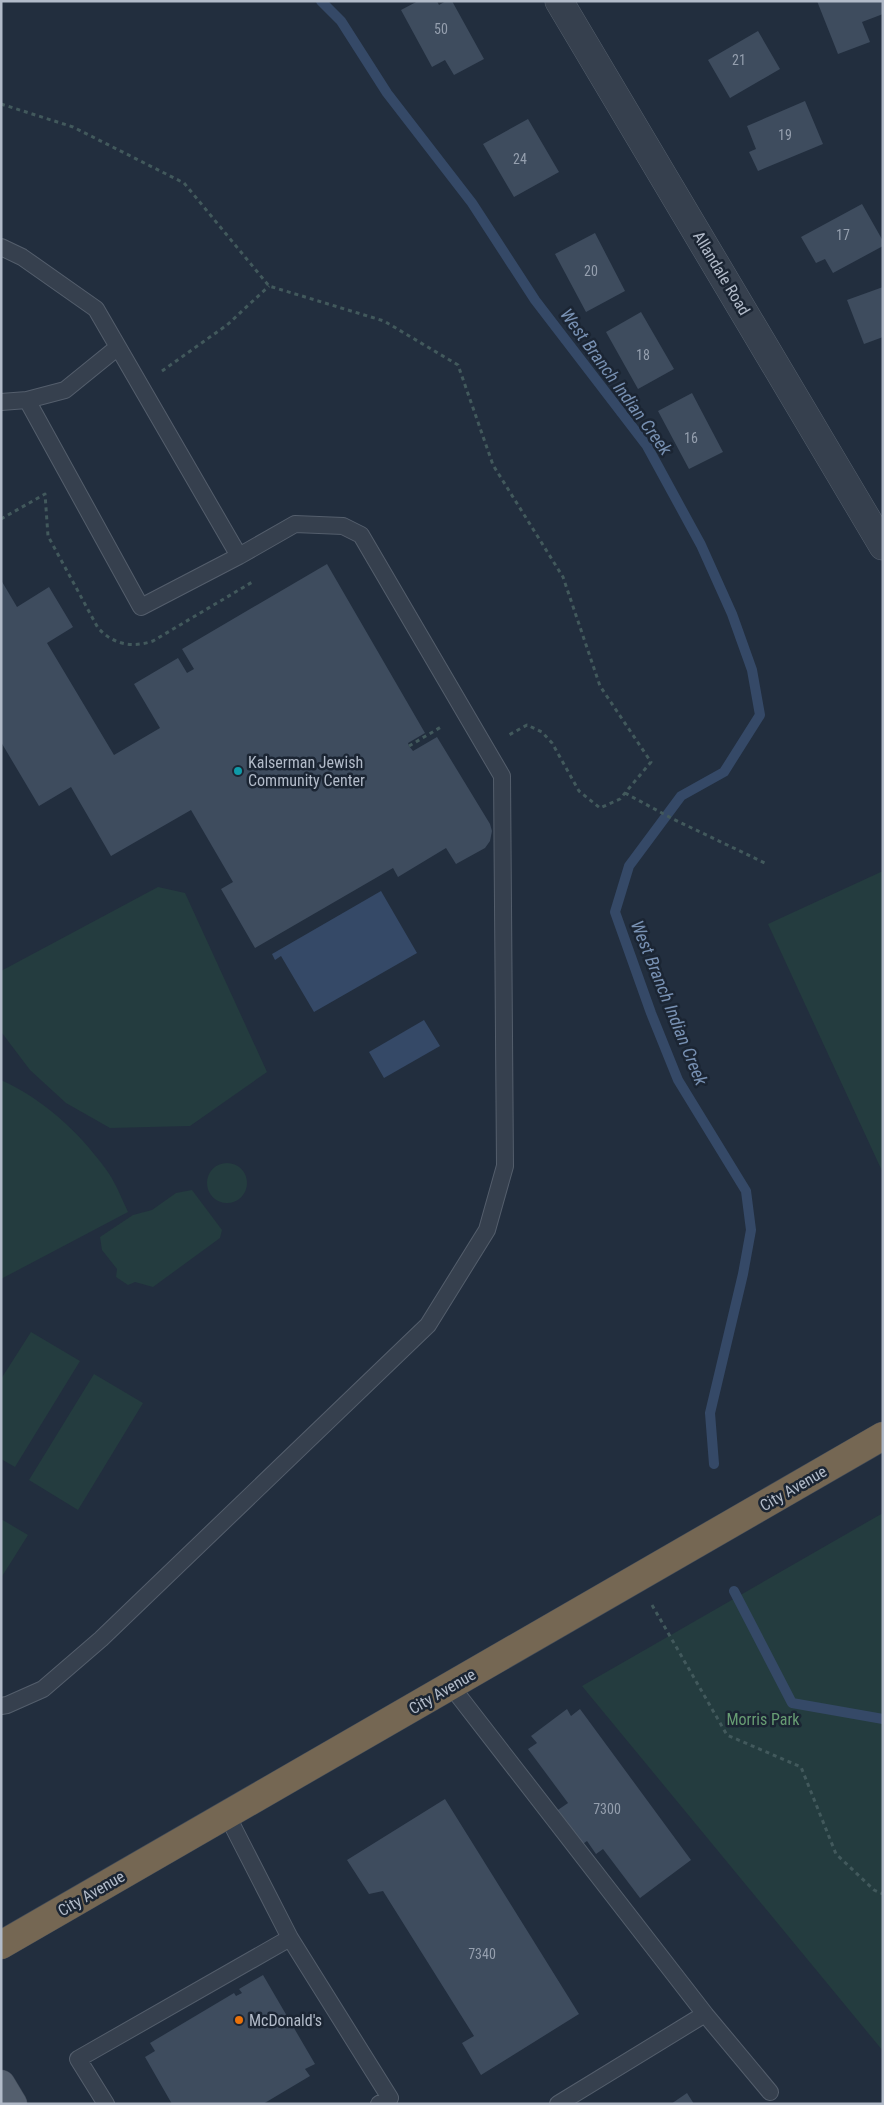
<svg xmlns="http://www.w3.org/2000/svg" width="884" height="2105" font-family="'Roboto Condensed',sans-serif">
  <rect width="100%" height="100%" fill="#222e3e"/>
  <path fill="#243c3f" d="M883,871V1173L768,924Z
    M158,887L185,893L267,1072L190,1126L110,1128L66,1103L30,1070L2,1033L1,971Z
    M1,1080C43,1099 78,1131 105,1168C115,1181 121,1197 128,1212L1,1279Z
    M207 1183a20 20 0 1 1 40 0a20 20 0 1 1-40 0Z
    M192,1190L222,1230L220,1238L153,1287L135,1282L128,1285L116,1277L117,1269L102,1250L100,1237L133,1215L152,1210L176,1193Z
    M31,1332L80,1361L15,1467L1,1459V1379Z
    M94,1374L143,1403L78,1510L29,1480Z
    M883,1513V2051L582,1686Z
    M1,1519L28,1535L1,1578Z"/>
  <path fill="#354967" d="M381,891L417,953L314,1012L281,956L275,960L272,954Z
    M424,1020L440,1046L384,1078L369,1052Z"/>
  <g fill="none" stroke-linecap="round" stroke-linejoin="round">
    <path stroke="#354967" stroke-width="10" d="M321,1L341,21L387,93L472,203L535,300L647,446L701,545L732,614L752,670L760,715L724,772L681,796L629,866L615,912L651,1013L678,1080L746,1191L751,1230L743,1274L710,1413L714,1464
      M734,1591L792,1703L883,1719"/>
  </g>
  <path fill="#3e4c5e" d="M418,1H437L439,5L446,1H452L484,59L454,75L445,60L432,67L401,10Z
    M817,1H883V14L862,22L870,42L838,54Z
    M758,31L780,69L730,98L708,60Z
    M805,101L823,144L758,171L749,152L756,149L747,126Z
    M528,119L559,172L514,197L483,144Z
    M862,204L883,241V246L833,273L825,259L816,263L801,237Z
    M595,233L625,291L586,312L555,254Z
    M883,287V337L864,344L847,300Z
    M641,312L674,369L638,389L606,332Z
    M692,393L723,452L689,469L658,411Z
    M327,564L425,733L408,743L409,746L413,751L437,737L490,824L492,831L490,841L485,848L456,864L446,848L398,877L393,868L255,948L221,889L233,882L191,810L111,856L71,787L39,806L1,742V580L17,607L49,587L73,627L47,643L114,755L160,728L134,684L178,658L187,673L194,669L182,649Z
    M567,1709L571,1716L580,1709L691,1860L640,1898L603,1849L596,1854L587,1841L577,1848L552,1814L568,1803L528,1749L537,1743L531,1736Z
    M445,1799L579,2014L481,2075L462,2043L474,2036L383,1891L369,1894L347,1860Z
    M263,1975L315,2064L305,2069L310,2076L263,2104H172L145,2057L155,2051L150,2043L234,1993L236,1996L242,1993L239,1989Z
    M687,2093L694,2104H671Z"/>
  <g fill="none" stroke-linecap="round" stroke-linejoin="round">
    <g stroke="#545e6c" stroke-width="18">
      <path id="lane" d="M1,247L22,257L96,309L239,556L295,524L343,526L361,535L502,776L505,1166L487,1230L428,1325L101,1639L43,1689L7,1705L1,1706
        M27,400L141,607L239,556
        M1,402L27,400L65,390L118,347
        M451,1686L705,2014
        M227,1815L290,1938L390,2098L379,2104
        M106,2104L78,2059L290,1938
        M558,2104L705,2014L770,2092"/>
    </g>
    <g stroke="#545e6c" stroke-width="29">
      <path id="street" d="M559,1L883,546"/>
    </g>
    <g stroke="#3f4957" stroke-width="29">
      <path id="primary" d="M1,2084L13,2104"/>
    </g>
    <g stroke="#414b59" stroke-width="29">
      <path id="highway" d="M1,1945L883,1436"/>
    </g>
    <path stroke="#42595c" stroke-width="3" stroke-dasharray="4 4" stroke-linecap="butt" d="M1,104L73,127L184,183L269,286L384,321L458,365L493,465L563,577L600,686L651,762L620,799L600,808L579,791L552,743L542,732L527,725L507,736
      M162,371L227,325L269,286
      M1,519L45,494L48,536L98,628C114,645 132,648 153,641L254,581
      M409,746L441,727L440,726
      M625,793L673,819L767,864
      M652,1605L727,1735L801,1767L836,1854L874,1890L883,1894"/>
    <use href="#lane" stroke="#36404e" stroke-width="16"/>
    <use href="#street" stroke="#36404e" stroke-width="28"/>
    <use href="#primary" stroke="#545f6e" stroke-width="28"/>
    <use href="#highway" stroke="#756753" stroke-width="28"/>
  </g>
  <circle fill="#0f9aa8" stroke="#1b2533" stroke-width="2" cx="238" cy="771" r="5"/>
  <circle fill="#e8710a" stroke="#1b2533" stroke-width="2" cx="239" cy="2020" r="5"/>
  <g text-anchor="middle" stroke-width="5" stroke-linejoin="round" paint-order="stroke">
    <g font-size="14" fill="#959fae">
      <text x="441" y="34">50</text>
      <text x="739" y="65">21</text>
      <text x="785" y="140">19</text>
      <text x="520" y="164">24</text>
      <text x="843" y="240">17</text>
      <text x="591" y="276">20</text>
      <text x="643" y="360">18</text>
      <text x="691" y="443">16</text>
      <text x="607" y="1814">7300</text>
      <text x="482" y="1959">7340</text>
    </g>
    <g font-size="16" fill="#b2bbc9" stroke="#1b2533">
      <text transform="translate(722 273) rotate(59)" y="6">Allandale Road</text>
      <text transform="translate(793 1488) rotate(-30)" y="6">City Avenue</text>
      <text transform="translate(442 1691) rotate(-30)" y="6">City Avenue</text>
      <text transform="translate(91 1893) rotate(-30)" y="6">City Avenue</text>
    </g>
    <g font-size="16" fill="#b2bbc9" stroke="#1b2533" text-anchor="start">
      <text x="248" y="768">Kalserman Jewish<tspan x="248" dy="18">Community Center</tspan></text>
      <text x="249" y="2026">McDonald's</text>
    </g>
    <g font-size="16" fill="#679c73" stroke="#1b2533">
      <text x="763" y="1725">Morris Park</text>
    </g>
    <g font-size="18" font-style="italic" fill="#7891b3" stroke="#1b2533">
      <text transform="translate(616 382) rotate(54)" y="6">West Branch Indian Creek</text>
      <text transform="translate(669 1003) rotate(68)" y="6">West Branch Indian Creek</text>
    </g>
  </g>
  <rect width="884" height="2105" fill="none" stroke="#b2bbc9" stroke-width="5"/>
</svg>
